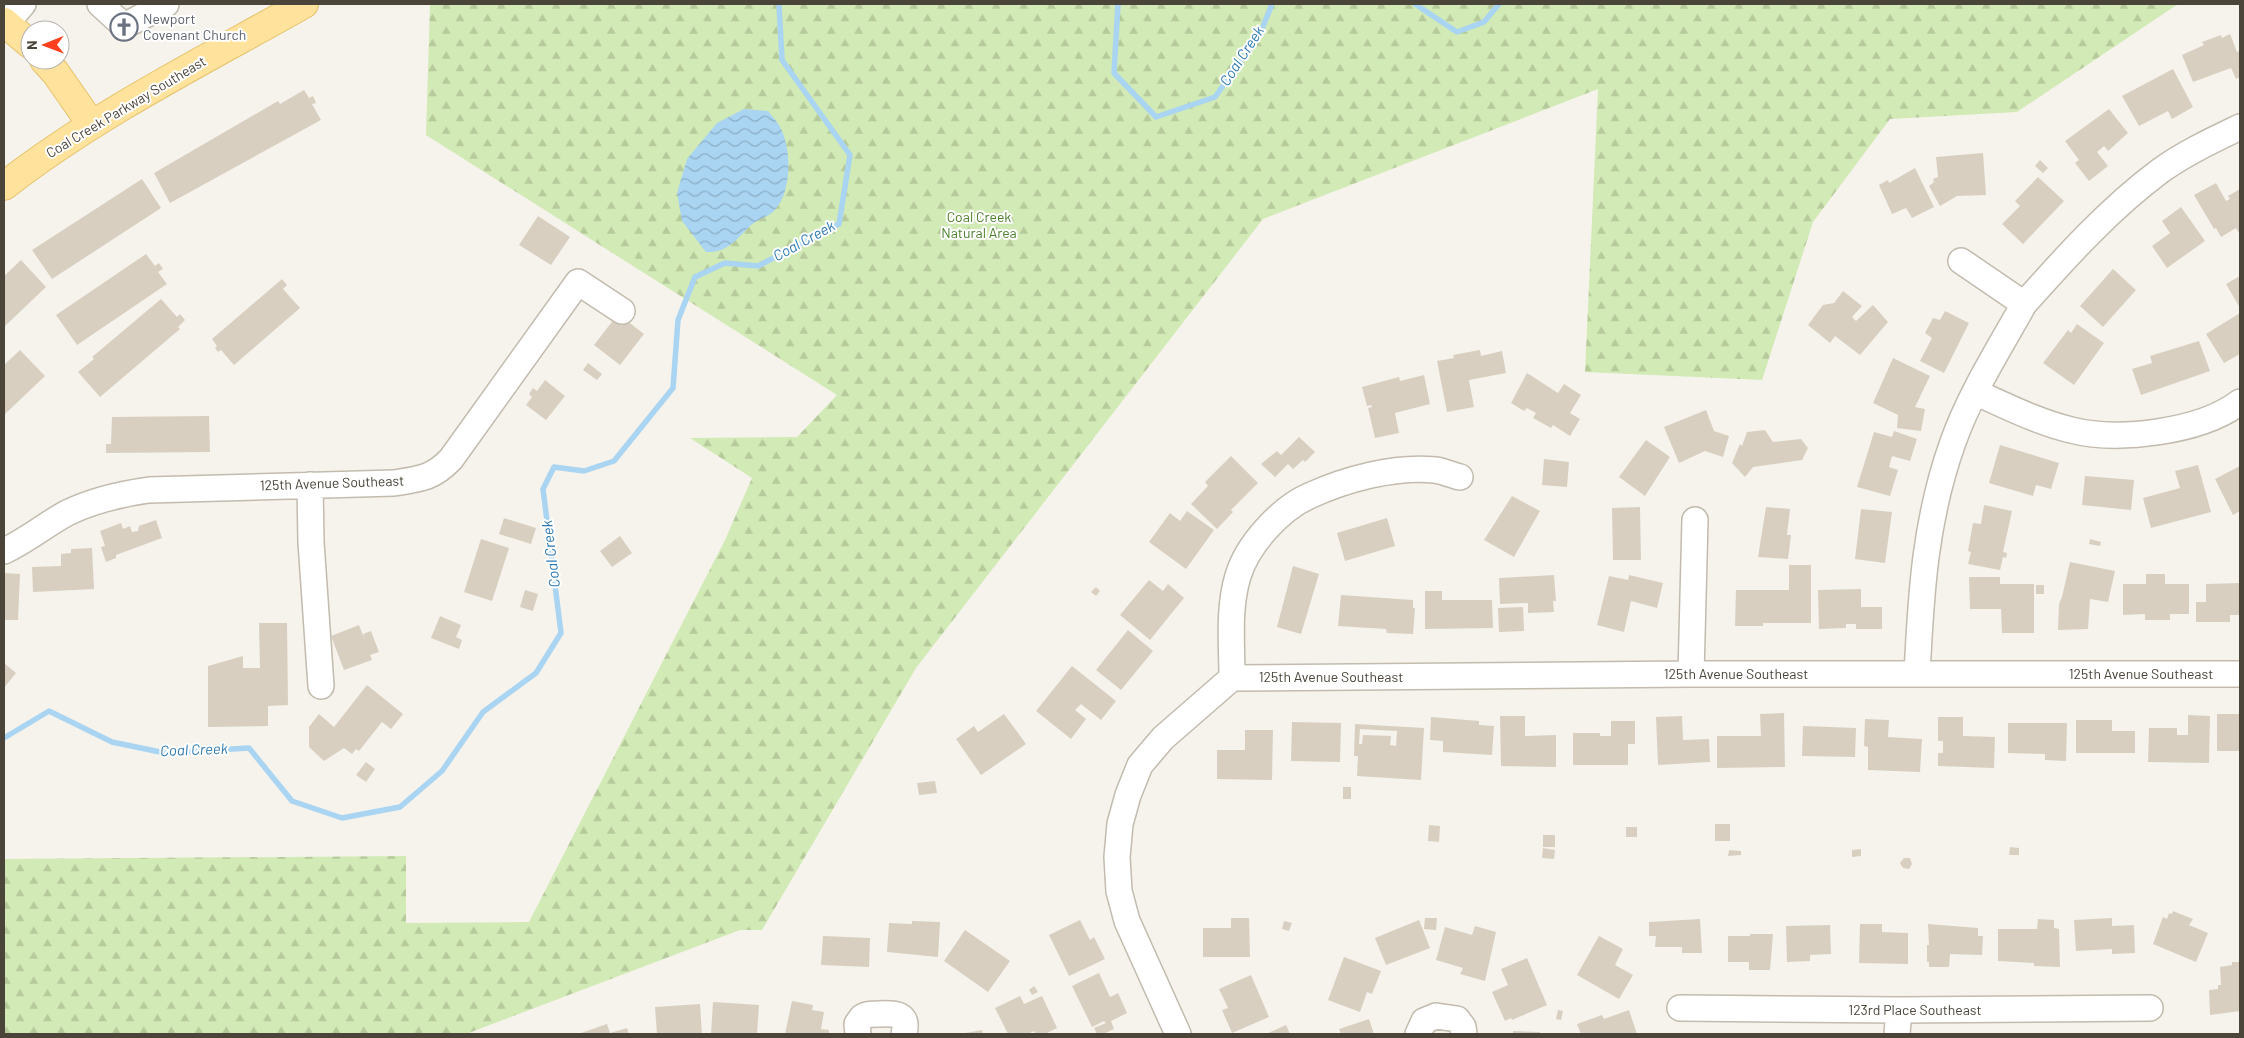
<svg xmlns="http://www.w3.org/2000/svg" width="2244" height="1038" font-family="Barlow,sans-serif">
  <defs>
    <pattern id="forest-firs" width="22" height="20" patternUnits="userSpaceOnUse" patternTransform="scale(1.25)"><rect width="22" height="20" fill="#d2eab5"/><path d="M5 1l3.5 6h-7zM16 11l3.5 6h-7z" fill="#b6ca9c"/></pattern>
    <pattern id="water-waves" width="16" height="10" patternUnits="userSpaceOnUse" patternTransform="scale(1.25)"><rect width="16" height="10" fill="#a9d4f2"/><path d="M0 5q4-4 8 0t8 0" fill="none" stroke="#8caec5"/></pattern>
  </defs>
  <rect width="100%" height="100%" fill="#f6f3ec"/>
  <path fill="url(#forest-firs)" d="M430,4H2178L2017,112L1890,119L1813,222L1762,380L1585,372L1598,89L1263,219L916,668L762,930H740L466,1034H4V859L406,856V923L529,922L725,540L752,478L690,438L797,437L837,395L426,135Z"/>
  <path fill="url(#water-waves)" d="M744,109L768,111C772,116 777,121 780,127C792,149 792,191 775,210C769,217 757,219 750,226C736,240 727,253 706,252L682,221L677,193L687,159L717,123Z"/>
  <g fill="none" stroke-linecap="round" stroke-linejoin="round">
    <path stroke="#a9d4f2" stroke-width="5.5" d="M1118,4L1114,73L1156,117L1215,97L1260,34L1272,4
      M1415,4L1457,32L1484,22L1499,4
      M4,738L49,711L112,742L165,753L249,748L292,801L342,818L400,807L442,771L483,712L536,673L561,633L543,489L554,467L584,471L614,461L673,388L678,320L695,277L725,263L758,266L839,224L850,155L782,60L779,4"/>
  </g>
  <path fill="#d8cfc1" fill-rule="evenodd" d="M2230,34L2237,52L2240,51V77L2236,79L2231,68L2193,82L2182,55L2204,45L2202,42L2221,35L2222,38Z
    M2173,69L2193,107L2172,119L2168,111L2139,126L2122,96Z
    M304,90L309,98L313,96L316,103L312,104L321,120L170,203L154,173L278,101L280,104Z
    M2109,109L2128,133L2108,151L2104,146L2097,152L2108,166L2089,181L2075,163L2079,160L2065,141Z
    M1983,153L1986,195L1957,196L1940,206L1929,186L1934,182L1933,179L1938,177L1936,157Z
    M2040,160L2048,168L2043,173L2035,166Z
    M1915,168L1934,207L1912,218L1906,208L1892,214L1879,185L1888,180L1889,183Z
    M2038,177L2064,201L2023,244L2002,224L2020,206L2015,201Z
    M142,179L161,208L52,279L32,250Z
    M2216,183L2226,201L2230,199L2228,196L2240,189L2239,233L2236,228L2221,237L2216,228L2214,229L2194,195Z
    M2181,207L2205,241L2167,268L2152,246L2170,233L2162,221Z
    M538,216L570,237L551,265L519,245Z
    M146,254L155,266L159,263L163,269L158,272L167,284L77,345L56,315Z
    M21,260L46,287L4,327V276Z
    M2113,269L2136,290L2103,327L2080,306Z
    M2240,276V308L2226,284Z
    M282,279L287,285L283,289L300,308L234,365L221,350L218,352L215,348L217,346L212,339Z
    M1843,291L1862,306L1852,317L1856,321L1873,305L1888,322L1860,355L1835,336L1830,343L1808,325L1823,305L1834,303Z
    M161,299L177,317L180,314L185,320L178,327L180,329L100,397L78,372L94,359L92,357Z
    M1945,311L1969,323L1944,373L1920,361L1932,338L1925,333L1933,318L1940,320Z
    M2240,313V354L2224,363L2206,334Z
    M618,314L644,334L620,365L594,345Z
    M2077,324L2104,343L2074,385L2043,363L2068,330L2071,333Z
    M2199,341L2210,371L2141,395L2132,369L2152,363L2150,356Z
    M20,350L45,376L4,415V365Z
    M1480,350L1481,356L1502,351L1506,373L1469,380L1474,407L1447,412L1437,361L1454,358L1453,355Z
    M1893,358L1930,376L1915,407L1925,409L1921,431L1897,428L1898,415L1873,403Z
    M588,363L602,374L597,380L583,370Z
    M1527,373L1558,393L1564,384L1581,395L1570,413L1580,419L1570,436L1553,425L1551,428L1533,418L1536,413L1527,408L1524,411L1511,403Z
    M1424,375L1430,404L1395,413L1399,433L1375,438L1368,408L1372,407L1371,405L1367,406L1362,387L1399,377L1400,381Z
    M545,380L565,396L546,420L526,405L532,397L529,394L533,388L537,391Z
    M1706,410L1714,431L1729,436L1723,457L1705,451L1679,463L1664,427Z
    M209,416L210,452L106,453V444H111L112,417Z
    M1765,430L1773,442L1801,439L1808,448L1802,460L1753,467L1745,477L1732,463L1740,444L1742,446L1747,432Z
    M1894,431L1917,439L1910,461L1892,456L1889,467L1898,470L1890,496L1857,487L1874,432L1892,437Z
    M1299,437L1315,452L1305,462L1303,460L1293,469L1288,464L1275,477L1261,464L1277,451L1281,455Z
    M1646,440L1670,457L1645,496L1619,477Z
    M2000,445L2059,463L2051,489L2036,485L2033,496L1989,483Z
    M1231,456L1258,483L1231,510L1233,512L1217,529L1191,504L1208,486L1205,482Z
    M1544,459L1569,462L1567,487L1542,485Z
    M2198,465L2211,512L2151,528L2143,498L2180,488L2175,471Z
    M2240,466V511L2233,515L2215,479Z
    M2085,476L2134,480L2131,510L2082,505Z
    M1512,496L1540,511L1514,557L1484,540Z
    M1984,505L2012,511L2003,552L2007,553L2006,558L2003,557L2000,570L1968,564L1971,552L1968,551L1973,523L1981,524Z
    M1640,507L1641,560H1613L1612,508Z
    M1766,507L1790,509L1787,535H1791L1788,559L1758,557Z
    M1861,509L1892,512L1885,563L1855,559Z
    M1187,511L1214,530L1186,569L1149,542L1170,513L1180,521Z
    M504,518L536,528L531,544L499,534Z
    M1387,518L1395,546L1345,561L1337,533Z
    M156,520L162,538L116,555V558L106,562L101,547L105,546L100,531L121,523L123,529L130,526L132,532L138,531L139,526Z
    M620,536L632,553L612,567L600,551Z
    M481,539L509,548L492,601L464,592Z
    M2090,539L2101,542L2100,546L2089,544Z
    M92,548L94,589L33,592L32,567L61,566V554L71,553V549Z
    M2070,562L2115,571L2108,602L2090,599L2088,629L2058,630L2059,604L2062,597Z
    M1789,565H1811V623H1763V626H1735L1736,590H1789Z
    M1293,566L1319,574L1301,634L1277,627Z
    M4,573L20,574L18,620H4Z
    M2146,574H2165V584H2189V614H2170V620H2145V614L2123,615V584H2146Z
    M1554,575L1556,601H1553L1554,612L1528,613V603L1500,604L1499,578Z
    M1629,575L1663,583L1657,608L1631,601L1624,632L1597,625L1609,576L1628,580Z
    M1969,577H2000V584H2034V633H2002L2001,609H1970Z
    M1149,580L1163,591L1168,584L1184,598L1150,640L1120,615Z
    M2240,583V615H2230V622H2196V602H2206V584Z
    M2036,585H2044V594H2036Z
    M1096,587L1100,591L1096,596L1091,592Z
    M1861,589V607H1882V629H1856V624H1846V628L1819,629L1818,590Z
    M525,590L538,594L533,611L520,607Z
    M1425,591H1442V600H1492L1493,628L1425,629Z
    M1341,595L1413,600V608H1415L1413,634L1387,633L1386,629L1338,626Z
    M1523,607L1524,631L1499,632L1498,608Z
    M440,616L461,625L456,637L462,640L459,649L431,638Z
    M259,623H287L288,705L268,706V726L208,727V666L243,656V668H260Z
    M359,625L366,643L363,634L371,631L379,652L370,655L372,660L344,670L331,636Z
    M1128,630L1153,651L1121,690L1096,670Z
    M4,663L16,673L4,688Z
    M1072,666L1116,701L1101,720L1081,704L1075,710L1086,719L1071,739L1036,711Z
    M367,685L403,714L391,729L382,722L359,751L356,749L352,754L344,748L324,761L309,747V727L319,714L334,727Z
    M1784,713L1785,767L1717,768V736H1761L1760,714Z
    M1004,714L1026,744L981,775L956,739L974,726L978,732Z
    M2217,714H2240V751H2217Z
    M2188,715L2210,716L2209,763L2148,762L2149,728H2177V735H2188Z
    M1500,716H1525V736L1556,735V767L1501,766Z
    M1682,716L1683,740L1709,739L1710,762L1658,765L1656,717Z
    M1431,717L1479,721V725L1494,726L1492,755L1443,752V741L1430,740Z
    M1938,717H1963V736L1995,737L1994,768L1938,766V753H1943V741H1938Z
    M1865,719L1889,720L1888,737L1922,739L1920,772L1868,770V747L1864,746Z
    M2076,720H2112V731H2135V753H2076Z
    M1611,721H1635V744H1628V765H1573V733H1600V736H1611Z
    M1292,722L1341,723L1340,762L1291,761Z
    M2008,723H2067L2066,761L2045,760V754L2008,753Z
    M1355,724L1424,728L1421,780L1357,776L1358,756H1354ZM1360,729L1397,731L1396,746L1390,745L1391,736L1363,735L1362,744H1359Z
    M1803,726L1856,728L1855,757L1802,756Z
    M1245,730H1273L1272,780L1217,779V750H1245Z
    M366,762L375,769L366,782L356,775Z
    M935,781L937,793L919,795L917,783Z
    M1343,787H1351V799H1343Z
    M1715,824H1730V841H1715Z
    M1429,825L1440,826L1439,842L1428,841Z
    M1626,827H1637V837H1626Z
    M1543,835H1555V847H1543Z
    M2010,847L2019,848V855H2009Z
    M1543,848L1555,850L1554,859L1542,858Z
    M1861,849V856L1852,857V850Z
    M1729,850L1741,851V855L1728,856Z
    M1904,858H1910L1912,864L1909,869L1903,868L1900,863Z
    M2173,911L2193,919L2189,925L2208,933L2196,962L2153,944L2163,917L2167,919L2169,913L2172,914Z
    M1231,918H1249L1250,957H1203V928H1231Z
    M1425,918H1437L1436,930L1424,929Z
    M2112,918V926L2134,925L2135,953L2112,954V949L2076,951L2074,920Z
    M1700,919L1702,953H1682V947H1655L1656,936H1649V922Z
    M2038,919L2054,920V928L2059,929L2060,967L2034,966V963L1998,961V929H2037Z
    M1080,920L1090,940L1094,937L1105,959L1069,976L1049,935Z
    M1419,920L1430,948L1386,965L1375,938Z
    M912,921L940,922L938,957L887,952L889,923L912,924Z
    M1284,921L1292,923L1289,931L1282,929Z
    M1860,924H1882V932L1908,933V964L1859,963Z
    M1928,924L1978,928V936H1983L1982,955L1950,954L1949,967H1929V962H1927V945H1929Z
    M1830,925L1831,954L1810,955V961L1787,962L1786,926Z
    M1475,926L1496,932L1485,981L1460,974L1463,968L1436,960L1445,927L1472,935Z
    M965,930L1010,961L988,992L944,961Z
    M1750,934H1773L1770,970H1749V962H1728V936H1750Z
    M823,936L870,938L869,967L821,965Z
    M1599,936L1623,949L1615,965L1633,975L1619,999L1577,975Z
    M1344,957L1381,971L1372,994L1367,992L1360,1012L1328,1000Z
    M1527,958L1547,1005L1512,1020L1511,1018L1505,1021L1492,992L1508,985L1501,969Z
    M2232,962H2240V1011L2210,1015L2209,990L2218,989V985H2221L2220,967L2232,965Z
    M1099,973L1110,997L1118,993L1127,1013L1111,1021L1114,1029L1103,1034H1097L1094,1028L1106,1023L1104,1021L1092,1027L1072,986Z
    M1251,975L1269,1017L1232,1033L1222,1010L1228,1008L1219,989Z
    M1034,986L1038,992L1032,995L1029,990Z
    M1020,996L1024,1004L1042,996L1057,1028L1045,1034H1036L1034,1031L1028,1034H1008L995,1008Z
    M792,1001L813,1005L812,1010L824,1012L821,1029L829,1030V1034H785Z
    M713,1002L759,1005L757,1034H711Z
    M700,1004L702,1034H657L655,1007Z
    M1558,1010L1563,1011L1561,1020L1556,1019Z
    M1629,1010L1637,1034H1581L1577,1024L1602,1015L1604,1019Z
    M1369,1019L1374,1034H1341L1339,1029Z
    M607,1024L610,1033L627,1028L629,1034H578Z
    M1286,1025L1290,1034H1266Z
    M982,1030L983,1034H965V1033Z
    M1513,1031L1540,1032V1034H1513Z"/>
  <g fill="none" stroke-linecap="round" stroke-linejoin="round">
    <g stroke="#c2bbae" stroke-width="28">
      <path id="minor" d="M100,4L124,26L166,4
        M6,24L23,4
        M2024,304C2066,257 2109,209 2160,171C2185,153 2213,140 2240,127
        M1975,392C2006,406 2038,422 2071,430C2118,442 2201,432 2240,402
        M310,485L311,542L321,686
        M4,551C26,541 45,525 67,513C93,500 121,494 149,490L394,483C420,479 433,478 451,459L578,282L622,311
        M1691,674L1695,520
        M1917,674C1921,593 1925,520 1953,442C1970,394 1999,349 2024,304L1961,261
        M1232,678L1691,674H2240
        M1232,678C1232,645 1228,608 1238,576C1247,545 1280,509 1309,496C1346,479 1394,466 1435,470C1443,471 1452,475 1460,477
        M1680,1008L1899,1010L2150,1008
        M858,1034L857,1024L862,1017C867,1014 872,1014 878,1014C895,1013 909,1013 904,1034
        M1178,1034L1127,921L1119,891L1117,857L1120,824L1128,795L1140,765L1163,738L1232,678
        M1418,1034L1424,1021L1436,1016L1457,1019L1463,1027L1464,1034
        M1897,1034L1899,1010"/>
    </g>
    <g stroke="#e6c16a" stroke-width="30">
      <path id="major" d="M4,22L30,44
        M44,60L55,72L92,125
        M4,186C95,115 203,61 304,4"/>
    </g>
    <use href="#minor" stroke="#fff" stroke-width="25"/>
    <use href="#major" stroke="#ffe39c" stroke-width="28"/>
  </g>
  <defs>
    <g id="church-ring" transform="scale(1.4375)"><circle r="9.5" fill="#fff" stroke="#6b7280" stroke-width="1.5"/><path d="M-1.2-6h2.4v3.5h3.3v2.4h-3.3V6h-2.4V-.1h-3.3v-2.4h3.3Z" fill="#6b7280"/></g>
  </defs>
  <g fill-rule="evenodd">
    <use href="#church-ring" x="124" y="27"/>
  </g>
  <g text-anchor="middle" stroke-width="4" stroke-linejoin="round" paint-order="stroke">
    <g font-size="14" fill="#5b616d" stroke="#fff" text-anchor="start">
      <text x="143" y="24">Newport<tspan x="143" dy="16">Covenant Church</tspan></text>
    </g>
    <g font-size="14" fill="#4b4439" stroke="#fff">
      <text transform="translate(126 107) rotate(-31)" y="5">Coal Creek Parkway Southeast</text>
      <text transform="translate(332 483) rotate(-2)" y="5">125th Avenue Southeast</text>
      <text x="1736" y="679">125th Avenue Southeast</text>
      <text x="2141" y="679">125th Avenue Southeast</text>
      <text x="1331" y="682">125th Avenue Southeast</text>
      <text x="1915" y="1015">123rd Place Southeast</text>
    </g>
    <g font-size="14" fill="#4a7f2a" stroke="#fff">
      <text x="979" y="222">Coal Creek<tspan x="979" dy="16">Natural Area</tspan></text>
    </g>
    <g font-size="15" font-style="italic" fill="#2e7ab2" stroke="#fff">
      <text transform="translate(1242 56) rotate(-57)" y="5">Coal Creek</text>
      <text transform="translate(804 241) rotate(-29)" y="5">Coal Creek</text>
      <text transform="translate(551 554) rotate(-97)" y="5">Coal Creek</text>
      <text transform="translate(194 750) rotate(-2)" y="5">Coal Creek</text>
    </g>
  </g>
  <rect width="2244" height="1038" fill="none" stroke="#4b4439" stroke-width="10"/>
  <g transform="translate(45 45) rotate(269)"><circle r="24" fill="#ffffff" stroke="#b7b4b0"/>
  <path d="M0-4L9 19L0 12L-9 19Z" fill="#fc3f1d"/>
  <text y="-8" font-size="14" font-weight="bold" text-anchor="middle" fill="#4b4439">N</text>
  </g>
</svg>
